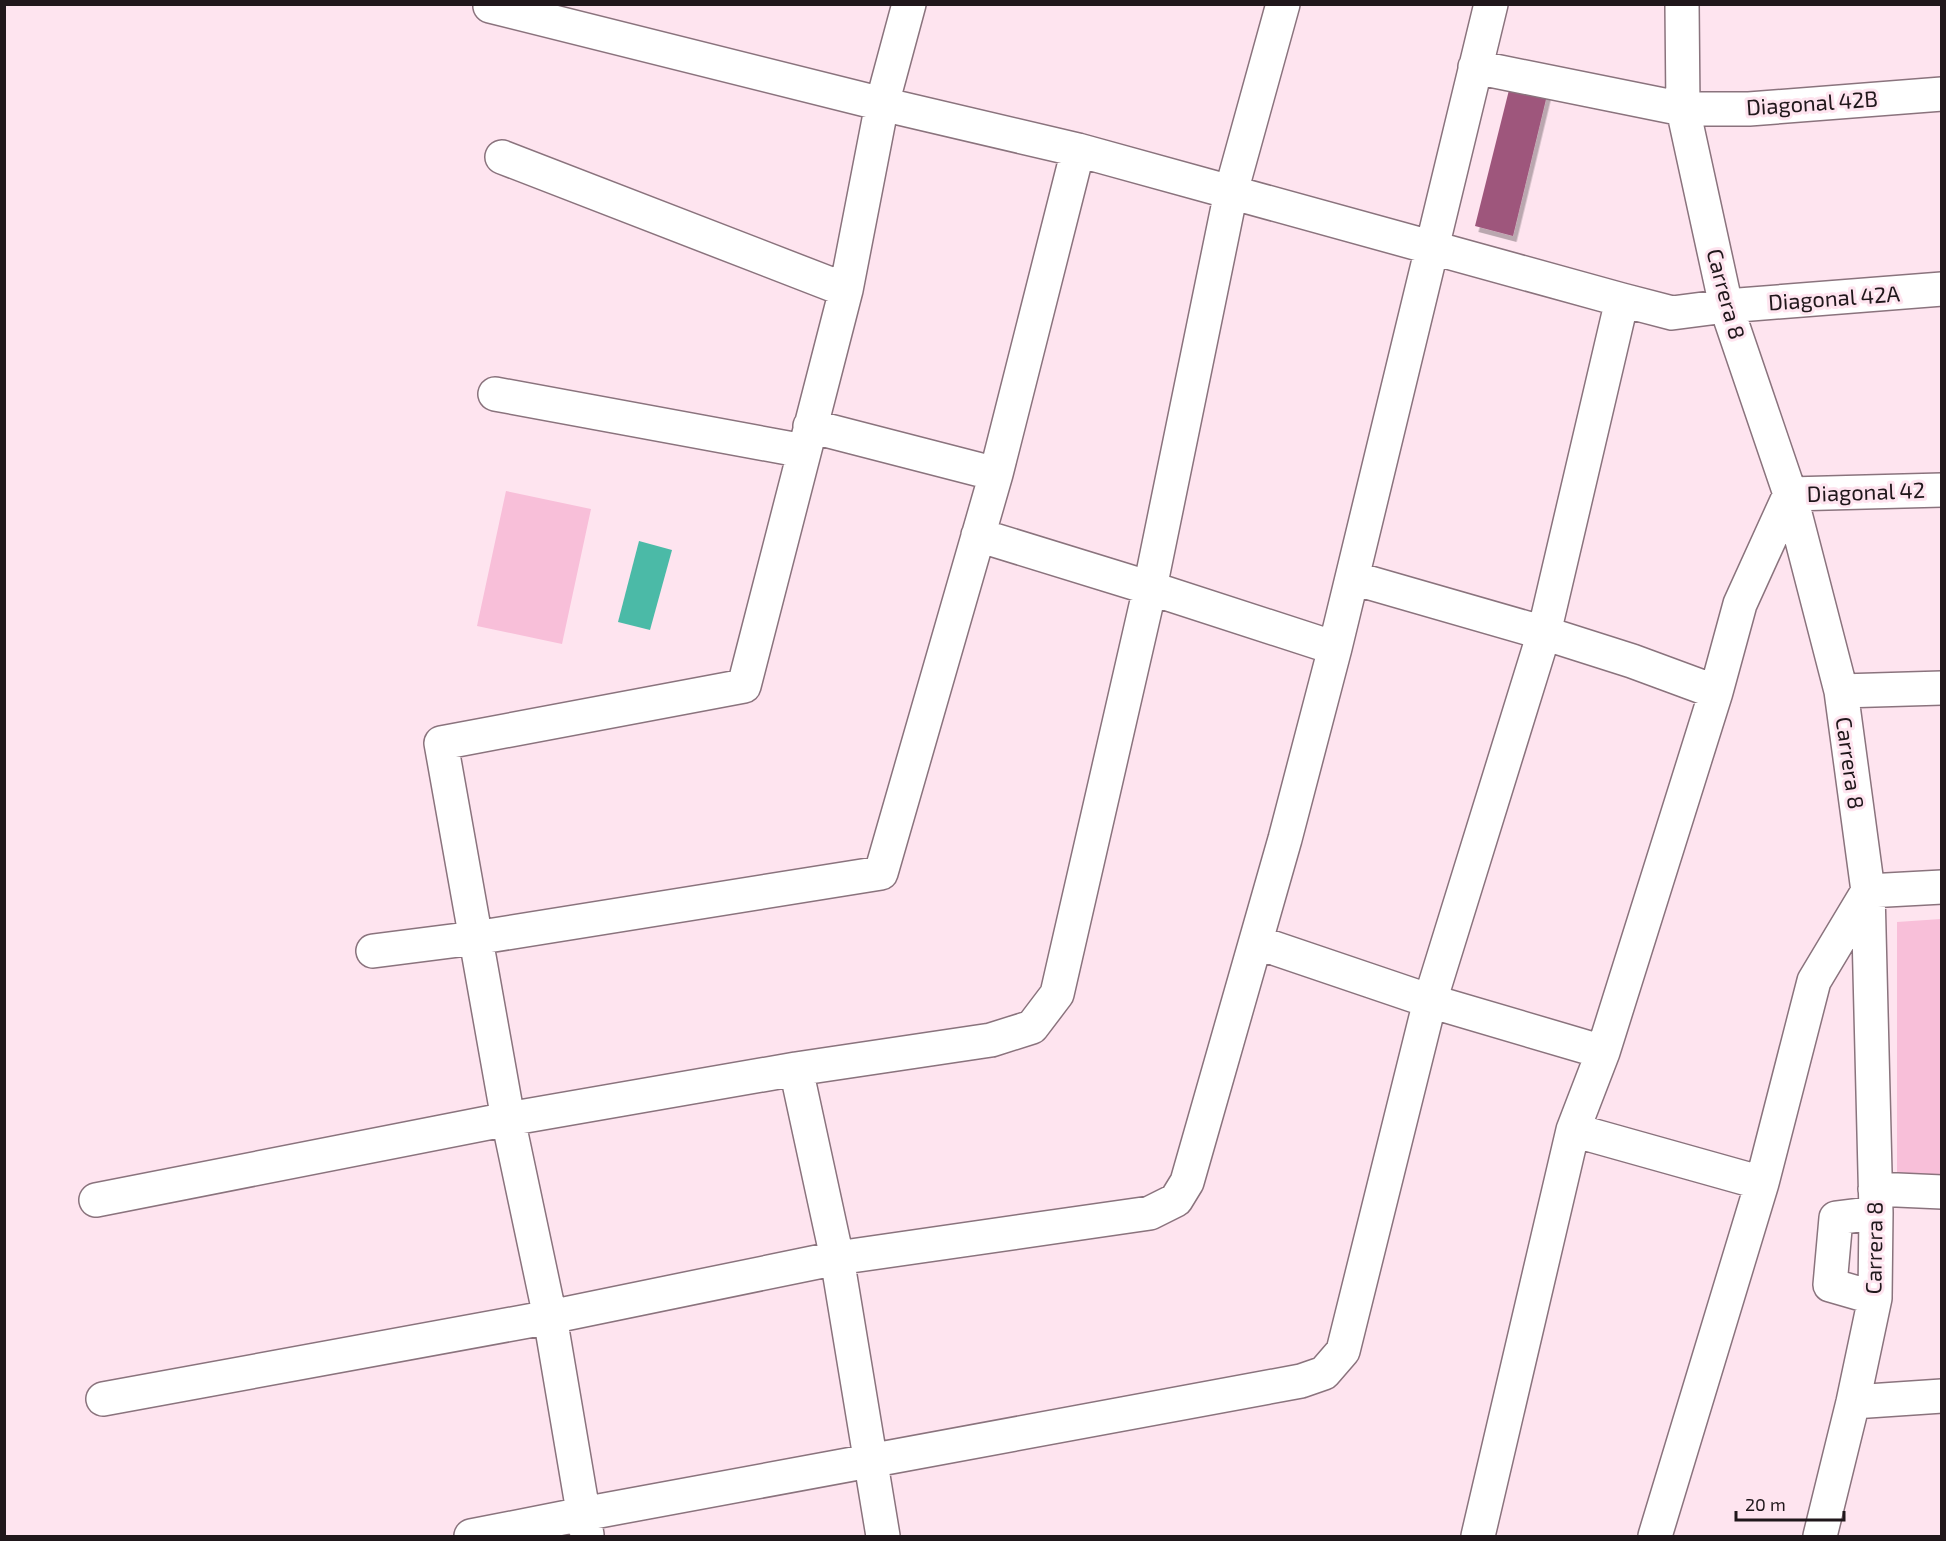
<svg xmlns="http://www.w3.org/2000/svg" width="1946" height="1541" font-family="'Exo 2',sans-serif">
  <defs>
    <filter id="shadow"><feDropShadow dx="3.5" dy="6" stdDeviation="0" flood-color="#0004"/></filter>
  </defs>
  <rect width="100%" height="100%" fill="#fee4ef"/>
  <path fill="#f8bfd9" d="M506,491L591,509L562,644L477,626Z
    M1941,919V1179H1897V922Z"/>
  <path fill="#4bbaa7" d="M639,541L672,550L650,630L618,622Z"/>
  <path fill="#9e567b" filter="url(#shadow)" d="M1511,82L1548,91L1513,236L1475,226Z"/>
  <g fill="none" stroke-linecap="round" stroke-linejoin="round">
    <g stroke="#8a737d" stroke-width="36">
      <path id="minor" d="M1682,4L1683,109L1726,306L1790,494L1841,691L1868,891L1876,1213L1875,1298L1853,1402L1820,1536
        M490,6L882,104L1078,150L1622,300L1672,313L1726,306L1942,289
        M1475,67L1683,109H1749L1942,94
        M502,157L846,290
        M495,394L804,451
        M810,426L996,474
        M978,535L1150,588L1335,648
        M1353,578L1544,633L1632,661L1716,692
        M1841,691L1942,688
        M1256,942L1430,1001L1603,1052
        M373,951L475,938L881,873L996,474L1078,150
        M796,1069L837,1258L883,1536
        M1573,1130L1762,1183
        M1875,1189L1942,1192
        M96,1200L508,1119L796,1069L991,1040L1032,1027L1057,994L1150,588L1231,192L1283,4
        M1875,1298L1830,1285L1836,1218L1876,1213
        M103,1399L550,1317L837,1258L1150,1213L1176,1200L1187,1182L1285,839L1335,648L1491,4
        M1853,1402L1942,1396
        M587,1535L550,1317L508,1119L441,743L744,686L846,290L882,104L909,4
        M471,1536L583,1514L1301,1381L1324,1373L1343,1351L1430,1001L1544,633L1622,300
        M1478,1536L1573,1130L1603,1052L1716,692L1740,604L1790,494L1942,490
        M1655,1536L1762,1183L1814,981L1868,891L1942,887"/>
    </g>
    <use href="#minor" stroke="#fff" stroke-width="33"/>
  </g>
  <g text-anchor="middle" stroke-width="6" stroke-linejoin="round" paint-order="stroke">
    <g font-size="22" fill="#20171b" stroke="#fee4ef">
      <text transform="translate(1812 103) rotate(-4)" y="8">Diagonal 42B</text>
      <text transform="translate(1726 294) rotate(75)" y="8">Carrera 8</text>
      <text transform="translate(1834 298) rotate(-4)" y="8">Diagonal 42A</text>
      <text transform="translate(1866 492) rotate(-2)" y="8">Diagonal 42</text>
      <text transform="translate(1850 763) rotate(82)" y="8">Carrera 8</text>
      <text transform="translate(1874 1248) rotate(-89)" y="8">Carrera 8</text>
    </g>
  </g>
  <rect width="1946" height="1541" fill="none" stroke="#20171b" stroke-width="12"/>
  <path d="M1736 1511v9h108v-9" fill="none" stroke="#20171b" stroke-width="3"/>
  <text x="1745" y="1511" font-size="18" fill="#20171b" stroke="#fee4ef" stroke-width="4.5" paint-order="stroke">20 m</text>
</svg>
